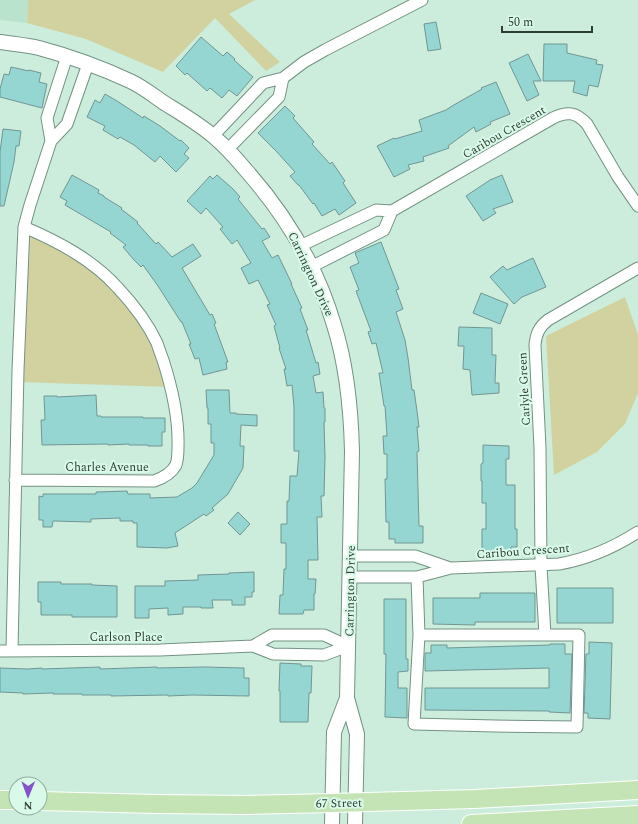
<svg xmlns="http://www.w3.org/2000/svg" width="638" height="824" font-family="Spectral,serif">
  <rect width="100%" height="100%" fill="#cceddc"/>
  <path fill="#bae3ce" d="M0,0H28L27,23L0,20Z"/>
  <path fill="#d1d2a0" d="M28,0H255L229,14L280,62L266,71L215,18L163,72L86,39L27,23Z
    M24,227L95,267L143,319L171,387L18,382Z
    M625,297L638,335V393L625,424L597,452L554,475L546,336Z"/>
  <path fill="#95d6d2" stroke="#719694" d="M436,22L441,49L428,51L424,24Z
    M201,37L223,56L227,52L235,59L234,60L253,77L237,96L229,90L222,98L210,88L207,91L187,73L185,75L176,66Z
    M544,44H567V53L597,60L596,64L603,65L598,87L589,85L587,96L573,92L575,81H543Z
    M528,54L541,81H533L539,95L527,101L509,63Z
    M11,67L29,71V70L41,73L39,82L47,84L42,108L0,97V89L4,74L9,75Z
    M496,82L510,114L490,122L491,124L476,132L474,127L448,146L449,148L423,157L424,161L408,165L410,169L394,177L377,146L394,138L395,139L422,131L419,120L446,110L452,106L482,89L481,88Z
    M105,94L117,101L143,118L144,116L160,126L180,141L181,140L189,148L184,154L189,158L176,172L160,156L155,162L134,145L120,137L118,139L103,130L105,126L87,117L95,100L100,103Z
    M285,106L295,116L293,118L314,142L312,144L330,164L332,162L345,181L343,183L356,203L339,215L335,209L322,216L314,203L313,204L299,185H298L290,176L295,172L277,152L258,133Z
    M3,129L21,131L19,146H16L14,162L4,206H0V152Z
    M72,175L99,190L98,193L104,196V197L122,208L121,209L138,222L137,223L156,244L158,242L172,257L193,244L201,256L182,268L210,315L212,314L216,323L214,324L228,362H226L227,369L203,375L199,358L195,359L189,344H191L182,322H181L158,286L143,265L141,267L134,260L123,247L126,245L110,233L111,232L65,205L67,201L60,197Z
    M217,175L233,189L240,197L238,199L262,229L264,228L270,237L262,241L272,258L278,255L292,284H291L302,308L300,309L308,330H306L316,363L318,362L320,374L313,376L316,393L323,392L324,408H325V422H324L325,457L324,496H321L322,517H317L318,560H308V579H316L315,594H314V610H304L303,614H279L280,595H283L284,569H286V543H281V524H287V501H289L290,476H297L299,451H294V407L292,385L287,386L284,369H286L279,348H280L274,326L276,325L267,305L270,304L258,280L249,284L241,268L251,263L237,240L232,244L220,229L223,227L206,208L201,214L187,201L210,176L213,179Z
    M502,175L513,202L493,209L496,213L483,221L466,196L490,180Z
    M381,242L399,289L396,290L403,309L396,312L405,340L408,358L412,390H414L417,411L419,427H417L419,451L417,452L419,526H423V543H395V539H389V522H386L385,479H387V454H384L383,436H387L385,406H384L379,373H383L376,343L372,344L368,332L371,331L356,291L359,290L350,267L359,263L355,253Z
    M533,258L546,287L522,297L514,304L490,277L503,266L507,270Z
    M481,293L508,304L500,324L473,313Z
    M459,327L492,328V355H496L495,383H499V393L472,395L470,370L463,369L464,346H458Z
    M206,390H229L230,413H236V414L257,415V426L241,425L240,446H244L243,468L228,494L212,508L214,510L206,516L204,514L175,533L178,546L167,548L137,547V523H133V521H120V518L91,519V522L53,521L52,527H43V520H39V496L43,497V494H96V492L127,491L128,494H150V498L177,497L192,488L197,483L214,455V443H211V424H208V408H207Z
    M96,395L97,416H101V417H143V418H165V432H162V446H148V445H129V444L108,445V444L42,445L41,420H45L44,396H57V397Z
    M483,445L509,446V459H506V485H515V529H517V547H511V552H482V529H486V503H482V481H481V464L483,463Z
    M238,512L250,524L240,535L228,523Z
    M254,572V592H252V597H245V605H232V600H212L213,608H201V607H183V614L168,615V608L149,609V618H135V586H165V581L198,580V575L229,574V573Z
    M38,582H61V584H92V585L117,586V617H72V615H41V602H38Z
    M557,588H613V623H557Z
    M480,593H535V622H475V625L433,624V598H480Z
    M384,599H406V659H408V671L398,672V688H407V718L385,717L386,654H384Z
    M589,642L612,643L610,719L588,718V713H584L586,654H589Z
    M550,644H565V654H572L570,713L549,712V711L425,710V688H549V668L425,671V653H431V645H447V648L550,645Z
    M280,663L301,664V666H312L311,693H309L308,722H280V691H279Z
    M100,667V669L157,667V668L205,667L244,668V678H249V696L192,695L168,696V695L111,696V695H82V694H53V693L23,694V693L0,692V668L28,669L42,668V669Z"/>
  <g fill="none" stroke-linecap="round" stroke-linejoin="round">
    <g stroke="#739283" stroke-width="13">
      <path id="minor" d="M213,136L263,83L283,78L304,62L325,50L422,0
        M51,141L67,124L88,64
        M228,149L279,97L283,78
        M300,246L376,210L392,211L553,118C567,111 576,112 587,124L618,177L638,206
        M311,267L384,230L392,211
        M15,480L154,481C163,478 171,474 176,465C178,459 178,453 178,447C179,417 172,388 163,360C161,355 159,349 157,343C148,324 133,304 118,288C93,260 59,242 24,227
        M350,556H415L450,568
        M350,577H417L451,568L559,564C588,559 613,548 638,532
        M417,577L419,635L414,724L495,726L577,727L579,635H545L541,566L540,448L535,345C536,334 539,327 548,320L638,268
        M419,635H545
        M253,646L272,635H324L348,646
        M0,651L160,650L253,646L273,654L324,655L348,646
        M12,651L18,370L24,227L30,205L51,141L47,118L67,56"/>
    </g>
    <g stroke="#739283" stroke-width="16">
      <path id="tertiary" d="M0,42C13,44 26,45 39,48C69,56 102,68 130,81C143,87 154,96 166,104C182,114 199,124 213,136C225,146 235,157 245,169C285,214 317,267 334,325C347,366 351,409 352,451L347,698L357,734L355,824
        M332,824L334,732L347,698"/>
    </g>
    <g stroke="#fff" stroke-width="20">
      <path id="primary" d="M0,800H16
        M40,801L156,804L247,805L332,803L475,799L638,790
        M471,824L638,815"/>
    </g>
    <use href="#minor" stroke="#fff" stroke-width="11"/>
    <use href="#tertiary" stroke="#fff" stroke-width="14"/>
    <use href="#primary" stroke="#c5e4b6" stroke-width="18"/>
  </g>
  <g text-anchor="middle" stroke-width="4" stroke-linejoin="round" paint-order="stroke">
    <g font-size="12" fill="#2f3c35" stroke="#d9fae9">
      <text transform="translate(504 132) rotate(-30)" y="4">Caribou Crescent</text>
      <text transform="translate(311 274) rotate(65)" y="4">Carrington Drive</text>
      <text transform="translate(524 389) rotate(-93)" y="4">Carlyle Green</text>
      <text x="107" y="471">Charles Avenue</text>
      <text transform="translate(523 551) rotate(-4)" y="4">Caribou Crescent</text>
      <text transform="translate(350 591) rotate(-89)" y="4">Carrington Drive</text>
      <text x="126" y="641">Carlson Place</text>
      <text transform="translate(339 803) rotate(-1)" y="4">67 Street</text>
    </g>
  </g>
  <g transform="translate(28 796) rotate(181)"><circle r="19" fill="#d9fae9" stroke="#95aea1"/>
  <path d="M0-3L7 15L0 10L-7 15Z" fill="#8452cb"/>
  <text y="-6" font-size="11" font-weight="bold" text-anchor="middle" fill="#2f3c35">N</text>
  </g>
  <path d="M502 26v6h90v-6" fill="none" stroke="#2f3c35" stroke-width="2"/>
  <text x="508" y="26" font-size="12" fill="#2f3c35" stroke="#d9fae9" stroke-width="3" paint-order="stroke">50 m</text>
</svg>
